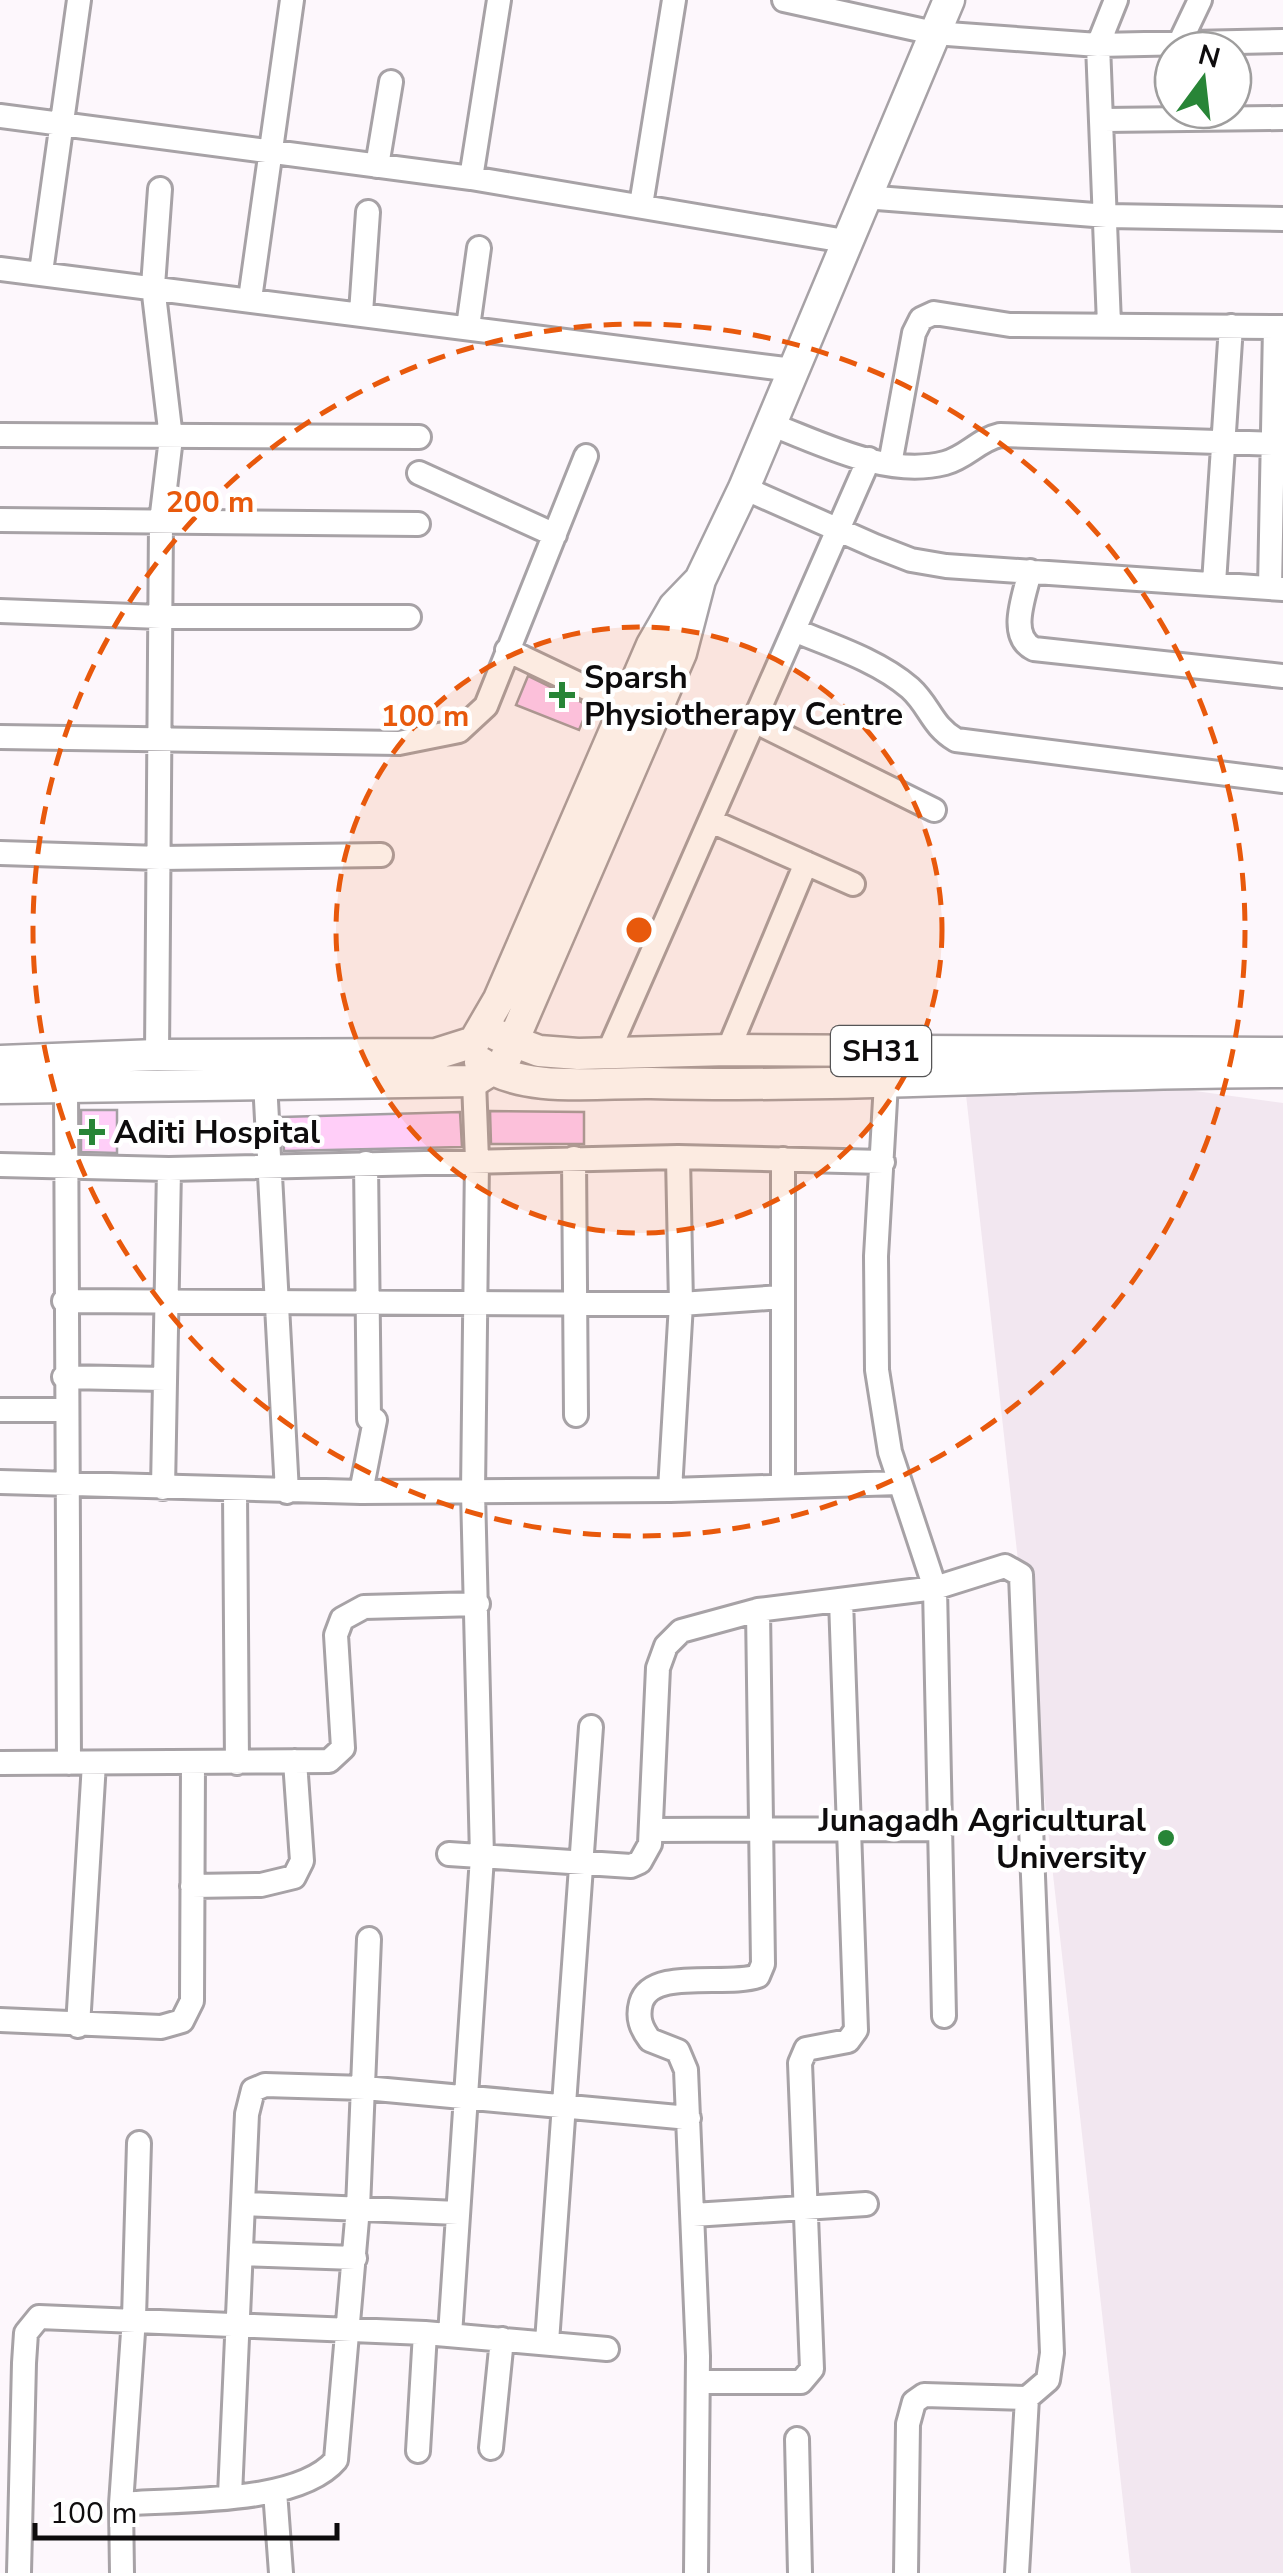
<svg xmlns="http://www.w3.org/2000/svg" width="1283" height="2573" font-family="'Nunito Sans',sans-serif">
  <rect width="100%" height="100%" fill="#fdf7fc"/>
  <path fill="#f2e7f0" d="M962,1059L1283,1103V2573H1131Z"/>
  <path fill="#ffcef8" stroke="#a49fa3" stroke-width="2.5" d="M528,676L589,706L579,730L516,705Z
    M81,1110H117V1153L81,1152Z
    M490,1111L584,1112V1144H491Z
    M460,1112L462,1147L284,1151L282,1117Z"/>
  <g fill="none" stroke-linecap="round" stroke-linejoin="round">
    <g stroke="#a7a2a6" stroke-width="28">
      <path id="minor" d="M784,0L934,33L1098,45L1283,41
        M1180,42L1200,0
        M0,116L471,178L845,241
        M1104,120L1283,118
        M377,166L391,82
        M471,178L499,0
        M864,197L1107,216L1283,219
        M641,205L674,0
        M0,269L793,370
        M41,272L79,0
        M250,299L292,0
        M361,313L368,212
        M1109,324L1098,45L1116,0
        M468,327L479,248
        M770,424C823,444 887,478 945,463C967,457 978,440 1000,435L1283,444
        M0,435L419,437
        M890,464L914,333L921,319L934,313L1010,325L1283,327
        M419,473L555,535
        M744,488L875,546L911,560L946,566L1283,589
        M0,520L418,524
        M1030,571C1025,595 1007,636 1034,649L1283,676
        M1214,583L1231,326
        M1270,588L1275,327
        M0,611L161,617H409
        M796,631C833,646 879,661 910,688C930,706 931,725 956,740L1283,781
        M507,650L639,713
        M754,721L934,810
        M0,737L399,743L459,731L486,706L586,456
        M711,821L853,884
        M0,853L160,858L381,855
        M728,1050L806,863
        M608,1053L869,459
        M157,1055L161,522L171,438L153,286L160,189
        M265,1082L287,1492
        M886,1083L876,1256L877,1370L890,1452L935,1588L944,2016
        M66,1087L69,1763
        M574,1158L576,1415
        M783,1159V1486
        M366,1163L369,1419
        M0,1165L169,1169L678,1157L883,1162
        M64,1301L681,1304L782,1297
        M64,1377L165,1379
        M0,1410H64
        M0,1482L361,1492L670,1490L899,1483
        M163,1488L169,1169
        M670,1490L681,1304L678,1157
        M235,1491L237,1763
        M361,1492L375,1420
        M0,1763L329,1761L343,1748L336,1635L342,1619L364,1607L478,1604
        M652,1830L942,1829
        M449,1854L631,1866L640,1862L650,1844L658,1668L666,1646L681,1631L758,1610L935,1588L1005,1566L1021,1575L1052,2353L1048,2380L1027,2398L924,2395L914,2402L908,2424L906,2573
        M192,1886L261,1885L294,1877L302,1861L295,1761
        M0,2020L161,2027L182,2021L192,2001L193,1763
        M78,2026L94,1763
        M245,2204L458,2213
        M693,2215L866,2204
        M242,2254L355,2258
        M450,2335L482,1857L473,1492L477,1160L474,1081
        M547,2342L591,1727
        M698,2382H801L812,2369L800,2063L806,2049L848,2041L856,2030L841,1600
        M797,2439L800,2573
        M491,2448L502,2339
        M418,2451L425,2333
        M275,2491L281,2573
        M230,2495L247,2114L253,2090L265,2085L365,2088L689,2118
        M121,2504C178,2499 298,2505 336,2460L358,2208L369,1939
        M19,2573L24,2363L26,2333L39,2317L425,2333L607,2349
        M122,2573L121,2504L134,2318L139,2143
        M696,2573L698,2356L686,2070L678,2051L650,2040C641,2028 637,2018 641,2003C651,1967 727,1987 758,1976L763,1964L758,1610
        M1017,2573L1027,2398"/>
    </g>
    <g stroke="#a7a2a6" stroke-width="35">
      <path id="major" d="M497,1035L539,1051L578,1054L728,1050L1283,1053
        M0,1061L157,1055L436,1054L474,1042L499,999L652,645L674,607L700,580
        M480,1062C523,1094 600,1082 651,1083C862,1088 1072,1072 1283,1072
        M0,1088L474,1081L504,1062L681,653L700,580L744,488L949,0"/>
    </g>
    <use href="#minor" stroke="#fff" stroke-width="22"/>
    <use href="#major" stroke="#fff" stroke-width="30"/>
  </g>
  <circle cx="639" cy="930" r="303" fill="#e8590c" fill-opacity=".12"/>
  <g fill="none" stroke="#e8590c" stroke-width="5" stroke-dasharray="18 12">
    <circle cx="639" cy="930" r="303"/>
    <circle cx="639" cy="930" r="606"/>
  </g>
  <g fill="#288537" stroke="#fff" stroke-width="4">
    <path d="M557 680h10v10h10v10h-10v10h-10v-10h-10v-10h10z"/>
    <path d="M87 1117h10v10h10v10h-10v10h-10v-10h-10v-10h10z"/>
    <circle cx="1166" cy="1838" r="10"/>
  </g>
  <g text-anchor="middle" stroke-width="9" stroke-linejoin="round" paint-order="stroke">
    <rect fill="#fff" stroke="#565556" stroke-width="2.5" x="831" y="1026" width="100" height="50" rx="8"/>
    <g font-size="30" font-weight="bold" fill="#0e0c0d">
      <text x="881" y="1061">SH31</text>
    </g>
    <g font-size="32" font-weight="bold" fill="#0e0c0d" stroke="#fff" text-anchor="start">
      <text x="584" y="688">Sparsh<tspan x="584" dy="37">Physiotherapy Centre</tspan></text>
      <text x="114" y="1143">Aditi Hospital</text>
      <text x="1146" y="1831" text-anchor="end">Junagadh Agricultural<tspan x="1146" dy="37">University</tspan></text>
    </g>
  </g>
  <circle cx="639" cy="930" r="15" fill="#e8590c" stroke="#fff" stroke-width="5"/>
  <g font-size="30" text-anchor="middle" font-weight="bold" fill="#e8590c" stroke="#fff" stroke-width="9" stroke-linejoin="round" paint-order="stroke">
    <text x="210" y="512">200 m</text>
    <text x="425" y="726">100 m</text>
  </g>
  <g transform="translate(1203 80) rotate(15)"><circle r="48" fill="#ffffff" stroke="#9f9e9e" stroke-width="2.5"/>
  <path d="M0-8L18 38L0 25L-18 38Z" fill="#288537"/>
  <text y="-15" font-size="28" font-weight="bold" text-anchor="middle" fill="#0e0c0d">N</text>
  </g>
  <path d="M35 2523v15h302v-15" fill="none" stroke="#0e0c0d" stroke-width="5"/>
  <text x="50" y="2523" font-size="30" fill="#0e0c0d" stroke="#ffffff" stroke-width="8" paint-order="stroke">100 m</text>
</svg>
